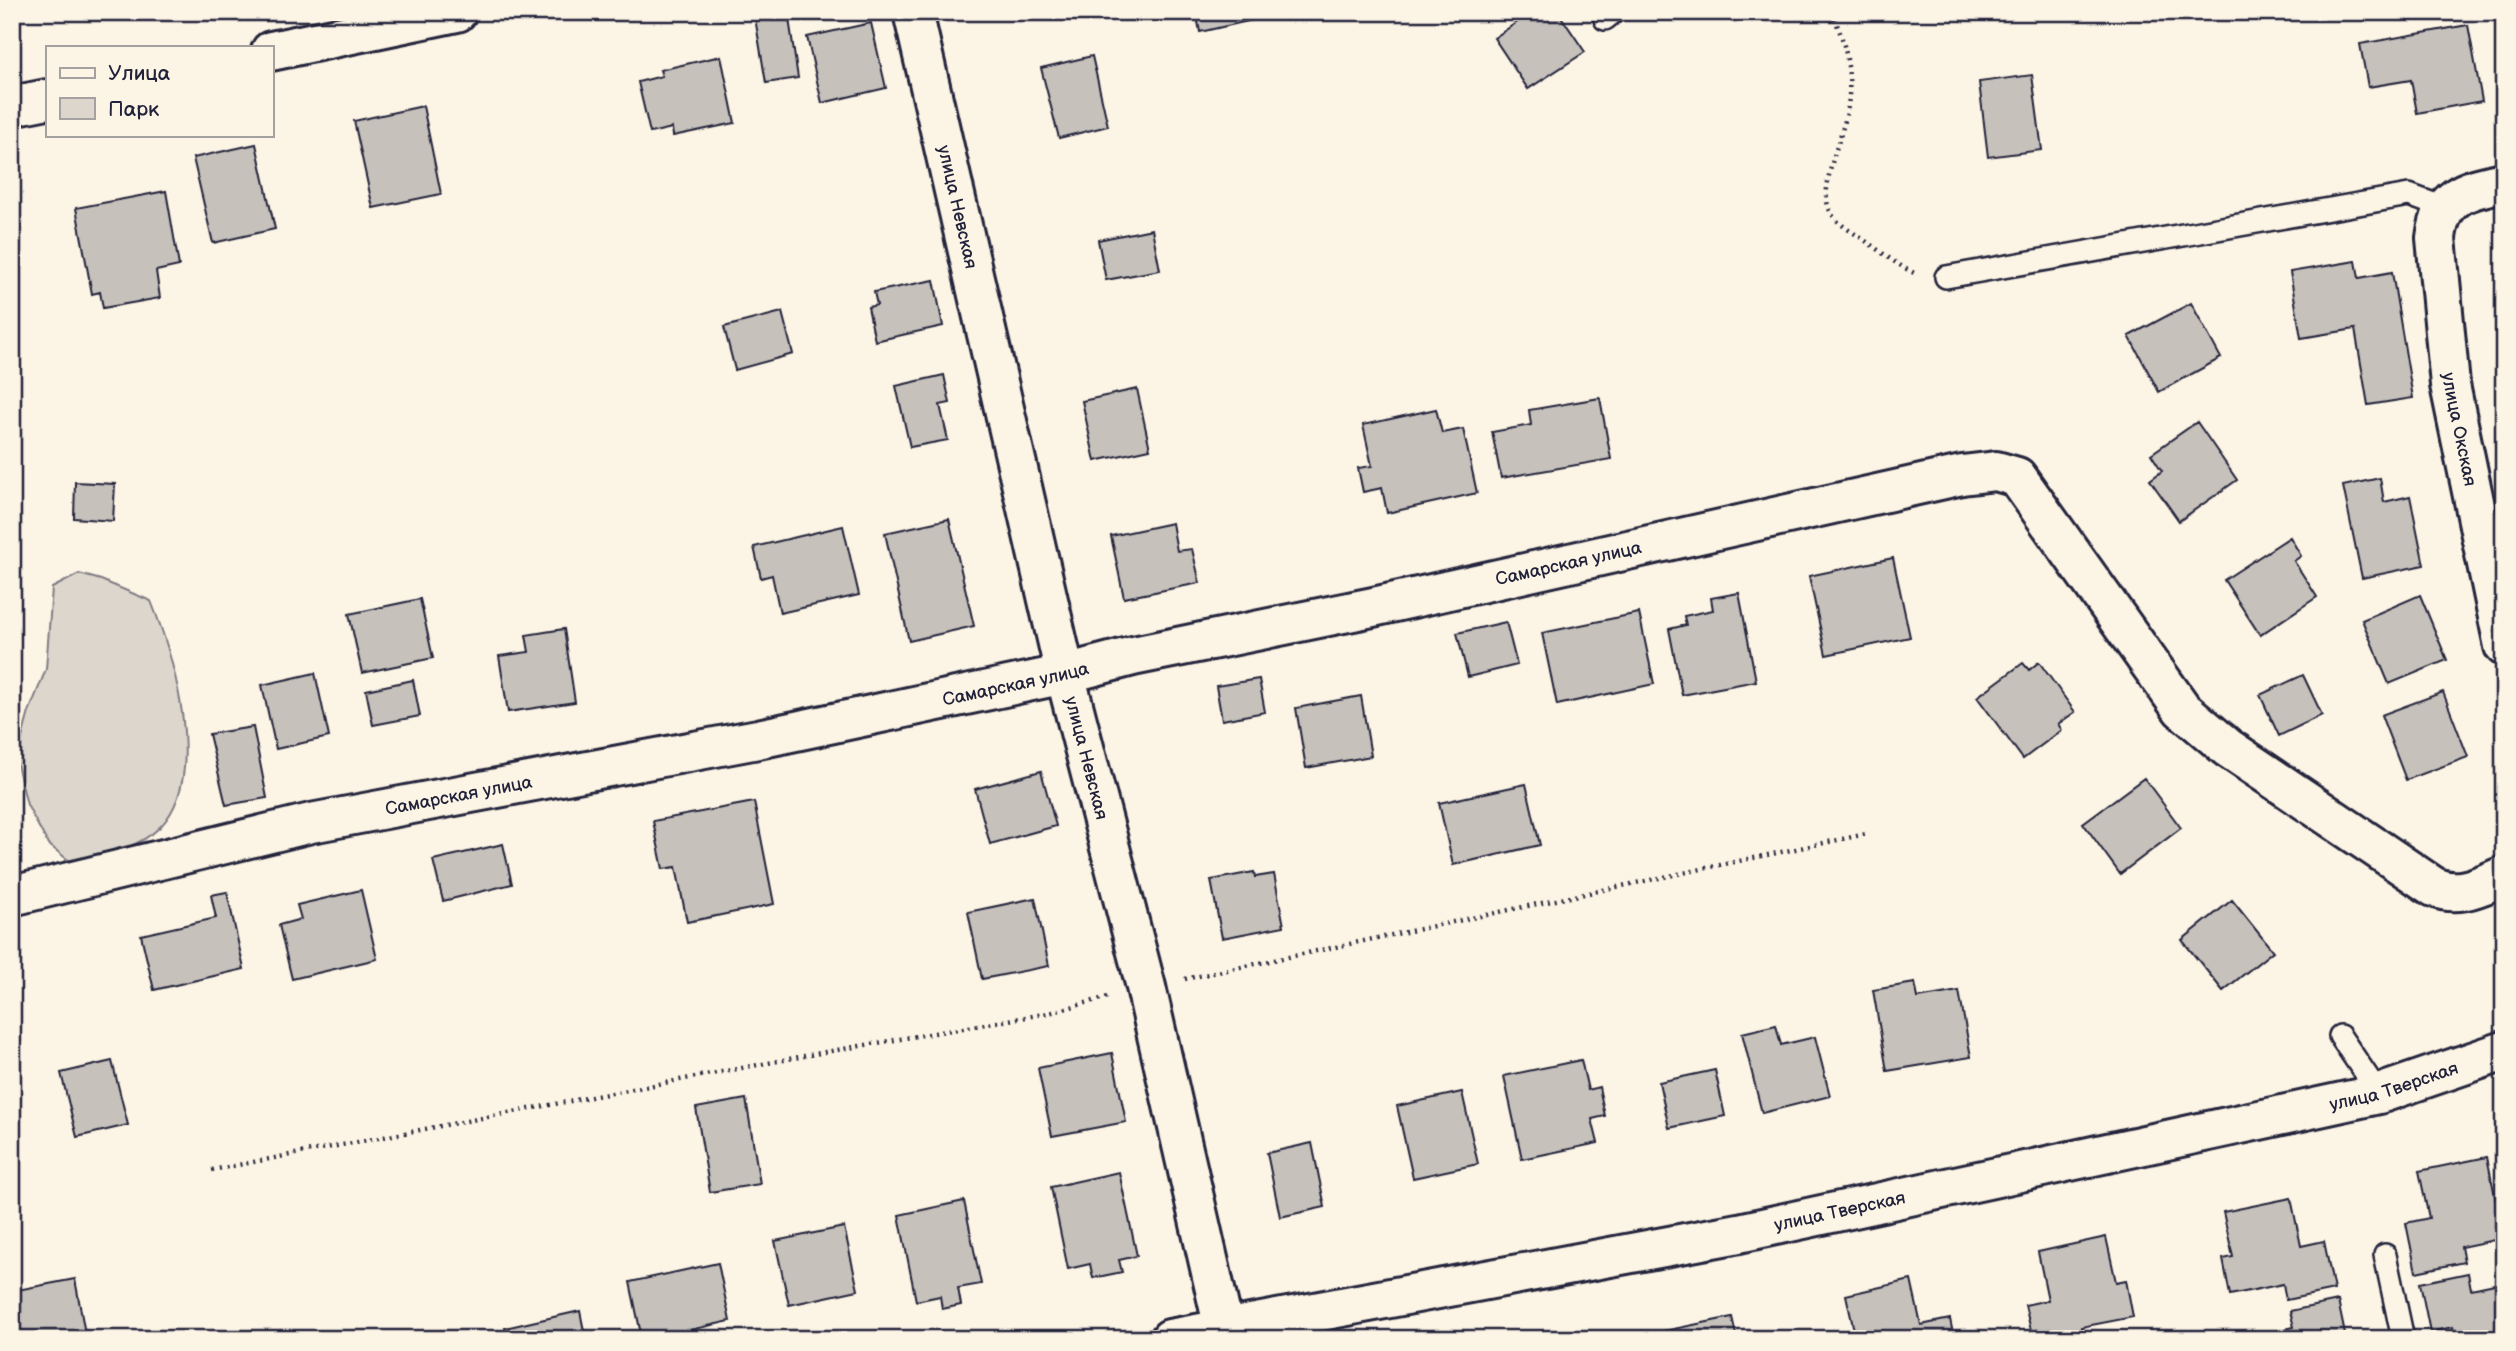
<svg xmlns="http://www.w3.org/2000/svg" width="2516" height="1351" font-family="'Balsamiq Sans',sans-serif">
  <rect width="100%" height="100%" fill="#fcf5e5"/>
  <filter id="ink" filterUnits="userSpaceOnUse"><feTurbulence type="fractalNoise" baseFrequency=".0143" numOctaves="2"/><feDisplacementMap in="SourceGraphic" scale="14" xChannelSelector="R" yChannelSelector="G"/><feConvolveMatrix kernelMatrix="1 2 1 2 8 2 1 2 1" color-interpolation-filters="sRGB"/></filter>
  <g filter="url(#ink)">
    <path fill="#dcd6cc" stroke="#7f7c84" stroke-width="2" d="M79,574L101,580L151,601C174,658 209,777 160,827C138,849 101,856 72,863L48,844L27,805L16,760L29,712L46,669L52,588Z"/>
    <path fill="#c6c1bb" stroke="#22223b" stroke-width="2" d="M754,12H788L798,78L766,83Z
      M1196,12H1265L1266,17L1200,32Z
      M1532,12H1558L1585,52L1528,89L1494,38Z
      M871,23L886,88L822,103L807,37Z
      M2468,25L2482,101L2417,113L2411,80L2368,87L2360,44Z
      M721,56L735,123L673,136L672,128L650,133L638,82L662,76L660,70Z
      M1092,56L1108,126L1059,138L1041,68Z
      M2032,75L2042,150L1988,157L1979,82Z
      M423,106L441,194L373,208L354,121Z
      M256,144L275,229L213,243L193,158Z
      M166,191L179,266L156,271L160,298L103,308L100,292L92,294L76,208Z
      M1152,229L1160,270L1106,280L1098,240Z
      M2356,261L2359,278L2392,272L2413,398L2368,405L2355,329L2301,338L2290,272Z
      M934,280L943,326L875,341L868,307L877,305L874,292Z
      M2191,303L2221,358L2159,392L2129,336Z
      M782,312L793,354L735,370L724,327Z
      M944,375L950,403L940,405L948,440L910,447L896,386Z
      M1137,389L1150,449L1095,461L1082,401Z
      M1600,398L1611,459L1501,478L1492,432L1531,425L1529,410Z
      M1436,409L1442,433L1463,429L1477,493L1387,513L1382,488L1363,492L1358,468L1372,466L1363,425Z
      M2197,422L2237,480L2179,521L2150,480L2162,471L2151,454Z
      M2380,478L2384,502L2410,496L2424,565L2362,578L2343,486Z
      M75,482L115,484L113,521L74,518Z
      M949,519L974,626L909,641L885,533Z
      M1172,523L1177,551L1192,549L1200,583L1124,598L1111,536Z
      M843,526L859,595L780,613L772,575L761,578L754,547Z
      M2290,537L2301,556L2294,561L2317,597L2260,635L2224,580Z
      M1893,558L1910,637L1826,655L1809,576Z
      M1739,593L1756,681L1682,695L1669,629L1686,625L1684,616L1713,610L1711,598Z
      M2420,595L2447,660L2389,684L2362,620Z
      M420,599L433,658L362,673L349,614Z
      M1639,613L1654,684L1557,705L1542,633Z
      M1506,622L1517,665L1468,677L1457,633Z
      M564,629L575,702L508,712L499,656L529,652L526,635Z
      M2039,662L2075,712L2058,724L2062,730L2023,759L1977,697L2023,663L2029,670Z
      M315,673L329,737L276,749L262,685Z
      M2303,675L2322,715L2279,736L2260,695Z
      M1259,679L1265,712L1222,720L1216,686Z
      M413,680L420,716L373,725L366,690Z
      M2443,692L2468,757L2406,780L2381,715Z
      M1361,696L1371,756L1306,768L1296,708Z
      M253,727L267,798L226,805L209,734Z
      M1041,771L1056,826L990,844L975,789Z
      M2144,778L2181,828L2120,874L2083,823Z
      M1526,784L1540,845L1453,865L1439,803Z
      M754,802L774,904L687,922L676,867L663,869L653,821Z
      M503,844L512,884L443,901L433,860Z
      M1254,872L1255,877L1274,874L1284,926L1222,938L1211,880Z
      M361,890L377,959L292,979L279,925L301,919L297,905Z
      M227,892L244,969L154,990L141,935L216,918L211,895Z
      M1035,898L1049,966L982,979L968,912Z
      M2232,900L2273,951L2223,991L2182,940Z
      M1915,983L1918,998L1959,991L1971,1057L1887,1071L1873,990Z
      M1776,1025L1781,1045L1815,1037L1830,1096L1762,1113L1742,1033Z
      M1112,1053L1126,1122L1052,1136L1038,1068Z
      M1581,1060L1588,1090L1599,1087L1605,1116L1592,1119L1598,1143L1522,1159L1504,1076Z
      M112,1061L128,1125L77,1137L61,1073Z
      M1715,1070L1725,1116L1669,1128L1659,1082Z
      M1462,1092L1478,1164L1413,1178L1397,1106Z
      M746,1099L760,1184L710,1192L696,1108Z
      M1312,1143L1325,1207L1280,1217L1267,1153Z
      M2487,1157L2496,1201L2504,1200V1238L2461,1247L2464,1262L2416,1272L2406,1223L2429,1218L2419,1171Z
      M1119,1172L1137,1256L1119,1260L1122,1272L1093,1278L1090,1264L1068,1269L1051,1187Z
      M2291,1198L2301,1246L2324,1241L2334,1290L2286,1300L2283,1284L2230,1295L2223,1259L2233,1257L2223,1212Z
      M964,1201L981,1284L958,1288L961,1305L942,1309L940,1296L916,1301L899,1215Z
      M844,1227L858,1290L789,1305L775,1241Z
      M2106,1237L2116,1282L2126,1280L2133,1317L2081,1327L2083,1339H2033L2025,1305L2048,1300L2038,1252Z
      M718,1263L730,1321L690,1330L691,1339H642L630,1282Z
      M2468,1273L2471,1289L2504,1282V1339H2455L2453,1327L2430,1332L2420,1283Z
      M75,1279L86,1339H12V1291Z
      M1911,1280L1921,1325L1950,1319L1954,1339H1842L1855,1335L1846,1295Z
      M2338,1301L2346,1339H2241L2294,1327L2290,1311Z
      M580,1311L585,1336L596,1333L597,1339H508L505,1328Z
      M1732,1317L1737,1339H1666L1664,1331Z
      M330,1331L331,1339H294Z
      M475,1333L476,1339H447Z"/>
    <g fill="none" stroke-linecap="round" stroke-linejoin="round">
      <g stroke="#22223b" stroke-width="26">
        <path id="service" d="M1605,19L1614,12
          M1946,277L2409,195L2428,202L2445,212
          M2340,1036L2379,1094
          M2385,1255L2403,1339"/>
      </g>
      <g stroke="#22223b" stroke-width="44">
        <g id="minor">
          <path id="s1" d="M913,12L1065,674L1146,987L1224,1329L1230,1339"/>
          <path d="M271,51L457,12"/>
          <path d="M12,106L47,99"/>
          <path id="s2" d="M2504,182C2467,190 2441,194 2436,238L2450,385L2504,646"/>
          <path id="s3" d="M12,896L311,823L758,739L1065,674L1133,656L1373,607L1962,475L1996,471L2017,477L2182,709L2228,748L2434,887C2459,898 2479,886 2504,876"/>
          <path id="s4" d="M1170,1339L1739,1233L2379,1094L2504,1051"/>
        </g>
      </g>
      <path stroke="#22223b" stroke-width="4.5" stroke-dasharray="2 5" stroke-linecap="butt" d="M1831,12C1847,42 1853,79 1847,112C1842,138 1818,188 1830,211C1837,225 1855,233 1867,242C1883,253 1899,267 1917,274
        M1185,979L1866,834
        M212,1170L820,1053L1049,1013L1108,997"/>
      <use href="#service" stroke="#fcf5e5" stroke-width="21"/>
      <use href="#minor" stroke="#fcf5e5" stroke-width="38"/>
    </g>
  </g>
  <g text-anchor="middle" stroke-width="5" stroke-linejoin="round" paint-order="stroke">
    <g font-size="18" fill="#22223b" stroke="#fcf5e5">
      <text dy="6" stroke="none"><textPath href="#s1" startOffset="200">улица Невская</textPath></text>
      <text dy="6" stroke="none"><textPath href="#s2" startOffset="290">улица Окская</textPath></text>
      <text dy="6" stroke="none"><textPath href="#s3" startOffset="1592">Самарская улица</textPath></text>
      <text dy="6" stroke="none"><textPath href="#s3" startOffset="1026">Самарская улица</textPath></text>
      <text dy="6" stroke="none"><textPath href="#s1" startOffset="766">улица Невская</textPath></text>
      <text dy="6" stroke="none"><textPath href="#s3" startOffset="458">Самарская улица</textPath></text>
      <text dy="6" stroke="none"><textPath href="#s4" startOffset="1250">улица Тверская</textPath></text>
      <text dy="6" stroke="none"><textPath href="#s4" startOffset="682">улица Тверская</textPath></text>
    </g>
  </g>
  <rect width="2516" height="1351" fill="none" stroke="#fcf5e5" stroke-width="42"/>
  <rect x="21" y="21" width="2474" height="1309" fill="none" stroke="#22223b" stroke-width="2.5" filter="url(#ink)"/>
  <rect x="46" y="46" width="228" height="91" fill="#fcf5e5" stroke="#a5a1a1" stroke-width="2"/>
  <rect x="60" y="68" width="35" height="10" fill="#fcf5e5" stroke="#a5a1a1" stroke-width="2"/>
  <text x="108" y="80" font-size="21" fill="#22223b">Улица</text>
  <rect x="60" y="98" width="35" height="21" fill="#dcd6cc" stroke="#a5a1a1" stroke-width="2"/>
  <text x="108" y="116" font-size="21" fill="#22223b">Парк</text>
</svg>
